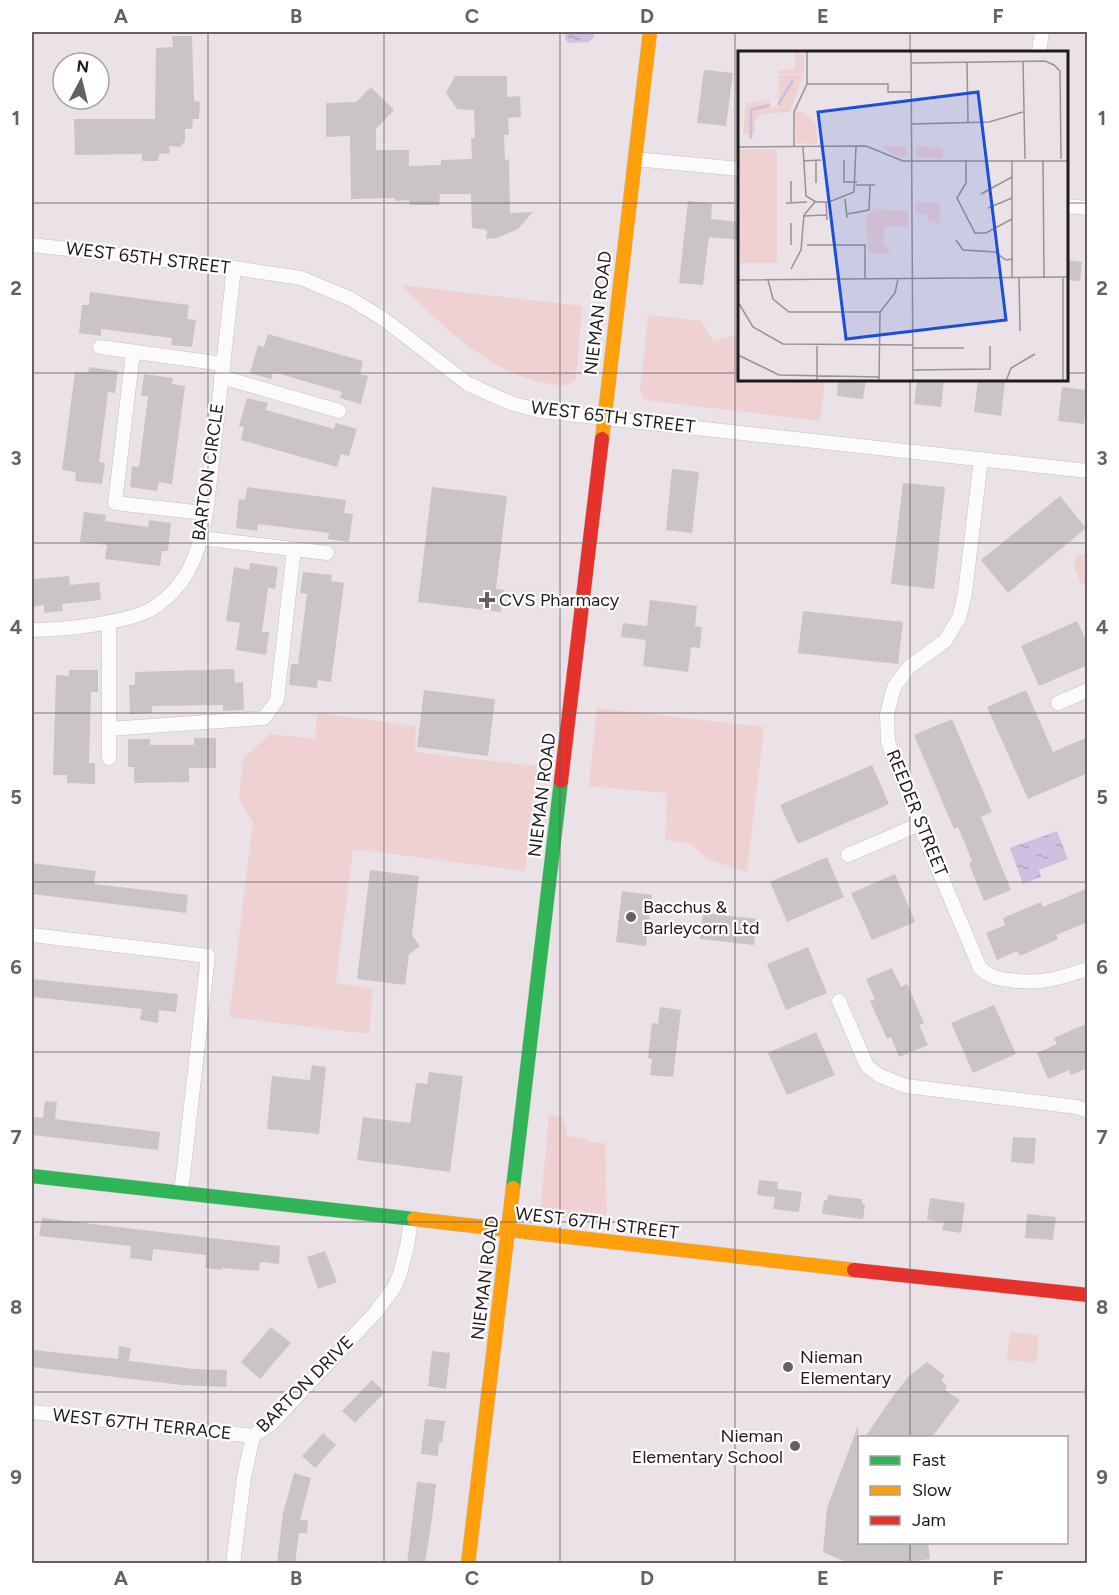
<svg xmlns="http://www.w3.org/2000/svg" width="1119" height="1595" font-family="Figtree,sans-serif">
  <defs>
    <pattern id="water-ripples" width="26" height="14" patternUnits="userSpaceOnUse" patternTransform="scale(1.5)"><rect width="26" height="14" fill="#d0bfe0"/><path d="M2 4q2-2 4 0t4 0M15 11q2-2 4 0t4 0" fill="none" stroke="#b2a4c0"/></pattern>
  </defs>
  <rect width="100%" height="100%" fill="#eae2e7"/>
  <path fill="#efd1d2" d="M401,285L582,306L576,379C566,388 559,385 546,383C490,374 439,323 401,285Z
    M648,315L701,321L713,341L739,334L740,380H825L820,421L645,400L640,391Z
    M1080,554H1087V585H1082C1077,573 1069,564 1080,554Z
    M597,708L764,727L747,872L707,859L691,844L665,840L667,793L589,786Z
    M317,713L416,726L415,752L537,766L525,871L353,849L336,983L373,989L369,1034L229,1017L253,823L239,799L243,759L270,734L315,739Z
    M549,1115L561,1116L564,1119V1126H567L566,1136L587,1139V1142L605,1143L607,1213L601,1221L556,1217L551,1214L540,1213Z
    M1010,1332L1039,1335L1036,1363L1007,1360Z"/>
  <path fill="url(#water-ripples)" d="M566,32H594V37L589,42L568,43L565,39Z
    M1057,831L1068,859L1039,870L1041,877L1023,884L1010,848Z"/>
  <path fill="#cac4c9" d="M172,36H192L194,101L200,102L199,119H193L192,129H185V141L180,147L169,146L170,153L159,154L158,161H142V154L75,155L74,119H155L156,48L173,47Z
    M704,70L733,73L726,126L697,123Z
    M455,76H507V97L520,96L521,117L508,118L509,135H504L505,160L509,159L510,213L533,212L518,229L497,238L486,239L487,230L472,228L471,194H440L439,205H410L409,200L395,201V198L351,199L350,136L326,137V103L356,102L371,87L394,110L376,129V150H409V166L441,165V160L472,159L471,138H475L474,110L457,109L446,93Z
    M688,201L712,204L711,219L740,222V240L709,237L703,285L679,283Z
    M1066,260L1082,262L1080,281L1066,280Z
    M90,292L189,305L187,319L196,320L192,347L171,345L172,338L101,329V336L79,333L82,305H89Z
    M268,334L363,361L360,374L368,376L361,404L340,398L342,392L273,372L271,379L250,373L258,345L264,347Z
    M89,367L118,371L115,393L108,392L99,462L105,463L102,484L75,481L76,472L62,470L75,372L88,373Z
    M144,374L173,378L172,384L185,386L172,484L159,482L157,491L130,487L132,466L139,467L148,396H141Z
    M838,380H866L863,399L837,396Z
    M917,380H944L941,407L914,404Z
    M978,380L1005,382L1001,416L974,412Z
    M1062,387L1088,390L1084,424L1058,421Z
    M247,398L268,403L266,410L334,429L336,423L357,429L349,456L341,454L337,467L241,440L244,427L239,426Z
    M672,469L699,472L692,533L666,530Z
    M903,483L945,487L934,589L891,584Z
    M247,487L346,500L344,513L353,514L349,542L328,539L329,533L258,524L257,531L236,528L239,499L245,500Z
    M432,487L507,496L496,589L504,590L501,612L418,602Z
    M1060,496L1086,528L1008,593L981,560Z
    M84,512L106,515L105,521L148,527L149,520L171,523L168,551H162L160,566L105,559L107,545L80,542Z
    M250,563L278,567L275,589L268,588L262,632H269L266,655L236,650L240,623L226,621L234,567L249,570Z
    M303,572L332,575L331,581L344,583L331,682L318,680L317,688L289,685L291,664H298L307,594L300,593Z
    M69,576L70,585L99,582L101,600L62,604L63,611L44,613V605L32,607V579Z
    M650,600L697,606L695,626L702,627L700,648L691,647L688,672L643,666L646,640L621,637L623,623L647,626Z
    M803,611L903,622L898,664L798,653Z
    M1077,621L1088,644V665L1039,686L1021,646Z
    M234,669L235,683L243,682L244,710L223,711V705L152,706V713L130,714L129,685H135V672Z
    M69,670H98V692H91L89,763H95V784L67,783V775H53L56,675L69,676Z
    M424,690L495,699L488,756L417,747Z
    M1026,690L1053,752L1088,737V773L1028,799L987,707Z
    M952,719L992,812L981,817L1011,890L984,901L969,864L972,861L958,827L954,829L914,735Z
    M194,738H216V768H189V782L134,783V767H128V739H150V745H194Z
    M872,765L889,804L798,844L780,805Z
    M827,857L844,897L787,922L770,882Z
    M32,863L96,871L94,884L188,895L186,913L32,894Z
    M370,870L419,876L412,935L420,946L409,954L405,985L357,979Z
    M895,874L915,922L872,940L851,893Z
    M1088,888V922L1056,935L1058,939L1020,956L1017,951L997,960L986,933L1005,925L1003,918L1041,902L1043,907Z
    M622,891L652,895L646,946L616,942Z
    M703,913L757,919L754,945L700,939Z
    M808,947L827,993L786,1010L767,964Z
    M892,968L901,987L907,984L924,1023L919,1025L928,1045L899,1057L891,1037L887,1039L870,1001L875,999L866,979Z
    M32,979L178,994L176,1012L159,1010L158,1023L140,1020L142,1009L32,997Z
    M994,1005L1016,1054L973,1073L951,1023Z
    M660,1007L681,1010L673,1077L650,1075L652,1059L648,1058L652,1023L658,1024Z
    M1088,1023V1068L1071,1075L1069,1070L1048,1079L1037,1053L1057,1044L1054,1038Z
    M816,1032L835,1075L787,1095L768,1053Z
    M312,1065L326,1067L319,1134L267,1129L272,1076L310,1080Z
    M429,1072L463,1076L450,1172L357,1160L363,1117L410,1123L416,1083L427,1084Z
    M45,1101L57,1102L55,1119L160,1132L158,1150L32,1135L33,1117L43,1118Z
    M1013,1137L1036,1138L1034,1164L1011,1162Z
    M759,1180L778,1182L777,1189L802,1192L799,1212L773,1209L775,1197L757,1195Z
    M828,1195L862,1199V1203L865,1204L863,1219L822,1214L824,1200H827Z
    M930,1198L965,1203L961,1233L942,1230L944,1222L927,1220Z
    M1027,1214L1056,1217L1053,1240L1025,1238Z
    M42,1218L280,1246L279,1264L260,1262L259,1271L222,1268V1270L205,1268L206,1255L153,1249L152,1261L130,1258L131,1246L39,1236Z
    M325,1251L337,1282L318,1289L307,1257Z
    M271,1327L291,1343L260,1379L241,1362Z
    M119,1346L131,1348L129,1361L194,1369L227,1370L226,1387L182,1385L32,1367V1350L118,1359Z
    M432,1351L450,1353L446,1389L428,1386Z
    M927,1362L945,1376L941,1380L947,1386L945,1390L960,1400L932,1437H865L891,1399L908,1377Z
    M372,1380L385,1392L355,1423L342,1411Z
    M425,1419L445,1421L442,1443L439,1442L438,1456L421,1454Z
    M858,1426L860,1542H928L930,1559L915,1561L916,1563H848L823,1552L827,1508Z
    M323,1433L336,1445L315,1468L302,1456Z
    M294,1473L311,1478L300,1520H308L307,1533H299L295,1563H277L283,1513Z
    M417,1482L436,1484L432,1519L425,1563H407Z"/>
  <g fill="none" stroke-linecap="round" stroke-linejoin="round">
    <g stroke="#c6c0c4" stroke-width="15">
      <path id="street" d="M1039,52L1042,32
        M635,159L740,169
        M1066,206L1088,208
        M32,245L234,268L301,278L351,299L385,320L468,384L511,403L540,411L1088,471
        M100,347L223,364
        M133,352L115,503L204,513
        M221,377L339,411
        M981,459L965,593L959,618L945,641L909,667L894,687L887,714L888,742L906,788L914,812L980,968C989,977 998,979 1010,980C1041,985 1058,978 1088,969
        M200,538L327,553
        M109,622V758
        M32,630C60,630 134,623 156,606C170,596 184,581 191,565C207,532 208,490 213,454C220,392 227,330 234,268
        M1058,703L1088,690
        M109,729L264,718L277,700L294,549
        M848,855L918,825
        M32,935L208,956L181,1193
        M839,1001L867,1066L880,1076L906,1086L1077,1107L1088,1111
        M32,1412L253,1436
        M233,1564L244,1477L253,1436L271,1424L375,1313L394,1288L400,1274L407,1247L411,1218"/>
    </g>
    <g stroke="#c6c0c4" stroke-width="15">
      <path id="fast" d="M32,1176L414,1219
        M513,1188L561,781"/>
    </g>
    <g stroke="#c6c0c4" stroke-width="15">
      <path id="slow" d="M602,439L650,32
        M414,1219L854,1270
        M468,1564L513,1188"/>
    </g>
    <g stroke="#c6c0c4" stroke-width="15">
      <path id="jam" d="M561,781L602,439
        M854,1270L1088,1295"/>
    </g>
    <use href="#street" stroke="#fcfbfb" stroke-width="14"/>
    <use href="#fast" stroke="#30b455" stroke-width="14"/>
    <use href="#slow" stroke="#ff9f0a" stroke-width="14"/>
    <use href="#jam" stroke="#e5322d" stroke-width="14"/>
  </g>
  <path fill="none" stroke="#666064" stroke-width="1.5" stroke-opacity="0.55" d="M208,32V1564M384,32V1564M560,32V1564M735,32V1564M910,32V52M32,203H740M1066,203H1088M32,373H740M1066,373H1088M910,380V1438M32,543H1088M32,713H1088M32,882H1088M32,1052H1088M32,1222H1088M32,1392H1088M910,1542V1564"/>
  <g fill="#666064" stroke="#fff" stroke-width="2">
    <path d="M484 591h6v6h6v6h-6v6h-6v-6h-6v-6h6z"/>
    <circle cx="631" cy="917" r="6"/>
    <circle cx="788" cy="1367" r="6"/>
    <circle cx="795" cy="1446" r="6"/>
  </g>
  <g text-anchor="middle" stroke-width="4.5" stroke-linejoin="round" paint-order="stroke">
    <g font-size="18" fill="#1f1a1d" stroke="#fff">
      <text transform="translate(148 258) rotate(7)" y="6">WEST 65TH STREET</text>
      <text transform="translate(598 313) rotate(-83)" y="6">NIEMAN ROAD</text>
      <text transform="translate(613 417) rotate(7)" y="6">WEST 65TH STREET</text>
      <text transform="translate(208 472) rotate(-82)" y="6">BARTON CIRCLE</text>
      <text transform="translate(542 795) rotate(-83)" y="6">NIEMAN ROAD</text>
      <text transform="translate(917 813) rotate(68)" y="6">REEDER STREET</text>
      <text transform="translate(597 1223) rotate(7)" y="6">WEST 67TH STREET</text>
      <text transform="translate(485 1278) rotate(-83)" y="6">NIEMAN ROAD</text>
      <text transform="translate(305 1384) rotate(-45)" y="6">BARTON DRIVE</text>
      <text transform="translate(142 1424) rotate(6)" y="6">WEST 67TH TERRACE</text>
    </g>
    <g font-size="18" fill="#1f1a1d" stroke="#fff" text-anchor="start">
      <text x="499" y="606">CVS Pharmacy</text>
      <text x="643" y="913">Bacchus &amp;<tspan x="643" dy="21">Barleycorn Ltd</tspan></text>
      <text x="800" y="1363">Nieman<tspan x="800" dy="21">Elementary</tspan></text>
      <text x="783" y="1442" text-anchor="end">Nieman<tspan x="783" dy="21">Elementary School</tspan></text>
    </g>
  </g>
  <g transform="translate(738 51)">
    <rect width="330" height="330" fill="#eae2e7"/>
    <path d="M57,1L66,4V23H40V20L57,17ZM57,60L67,62L78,73L79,93L58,92ZM143,95H169V105H158ZM178,95L205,97V107H179ZM39,98V212H2L0,99ZM178,151H202V172L190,169L189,163H178ZM138,157L170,161V176H146V195L151,196V202H131L128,165Z" fill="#efd1d2"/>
    <path d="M41,24H65L52,61L23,63L17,70V83H5L8,52L31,49V57H40Z" fill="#efd1d2"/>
    <path fill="none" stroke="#d0bfe0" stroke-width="3" d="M40,54L55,29M13,88V59L32,54"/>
    <path fill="none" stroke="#999296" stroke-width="1.5" d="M173,0L175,330M285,10L287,108M229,11L230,72M173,12L307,10L316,14L322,20L323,108M69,33H150V41H174M174,73L251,71L285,61M56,95V61L69,33V0M0,96L128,95L165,110H330M65,96L68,145L78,151H91L116,141L118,95M78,109V132M106,109V131H119M228,109V132L219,147L237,182H248L274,168M274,109V226M305,109L306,226M65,110L83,109M53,130V152M118,134H137M243,143L274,126M107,148L109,167M88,151L89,169M48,152L69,151M250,157L274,147M109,163L131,159L132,134M65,165L88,164M53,172V194M218,189L225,199L257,201L268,209L275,208M69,194H127V228M53,218L63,199L66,164L77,151M281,226L282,280M325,226V330M0,229L330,226M30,229L35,248L51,261H142M0,251L15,276L45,293L175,294M79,295V330M175,297H226M0,304L41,324L141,326M175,319L252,318V295M141,330L142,261L157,242L160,228M268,330L273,317L297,303"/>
    <path fill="#1d4ed8" fill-opacity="0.15" stroke="#1d4ed8" stroke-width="3" d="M240,41L268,269L108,288L80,61Z"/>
    <rect width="330" height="330" fill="none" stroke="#1f1a1d" stroke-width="3"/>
  </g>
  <rect width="1119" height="1595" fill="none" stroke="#ffffff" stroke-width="66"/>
  <rect x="858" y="1436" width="210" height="108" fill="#ffffff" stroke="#a5a3a5" stroke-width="1.5"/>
  <rect x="870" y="1456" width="30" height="9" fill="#30b455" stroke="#a5a3a5" stroke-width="1.5"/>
  <text x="912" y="1466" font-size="18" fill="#1f1a1d">Fast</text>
  <rect x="870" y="1486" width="30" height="9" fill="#ff9f0a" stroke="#a5a3a5" stroke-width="1.5"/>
  <text x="912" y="1496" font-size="18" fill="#1f1a1d">Slow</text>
  <rect x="870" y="1516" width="30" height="9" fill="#e5322d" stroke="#a5a3a5" stroke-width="1.5"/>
  <text x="912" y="1526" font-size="18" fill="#1f1a1d">Jam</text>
  <g transform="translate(81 81) rotate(7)"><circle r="28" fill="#ffffff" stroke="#a5a3a5" stroke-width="1.5"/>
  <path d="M0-4.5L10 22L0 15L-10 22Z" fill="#666064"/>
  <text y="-9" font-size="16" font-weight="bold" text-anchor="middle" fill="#1f1a1d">N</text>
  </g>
  <rect x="33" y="33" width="1053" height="1529" fill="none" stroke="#666064" stroke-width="2"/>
  <g font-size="20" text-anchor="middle" font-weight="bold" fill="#666064">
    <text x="121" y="23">A</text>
    <text x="296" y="23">B</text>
    <text x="472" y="23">C</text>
    <text x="647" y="23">D</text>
    <text x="823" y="23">E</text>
    <text x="998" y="23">F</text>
    <text x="16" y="125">1</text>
    <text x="1102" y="125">1</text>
    <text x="16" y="295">2</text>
    <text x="1102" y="295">2</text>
    <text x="16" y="465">3</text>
    <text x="1102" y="465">3</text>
    <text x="16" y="634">4</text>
    <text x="1102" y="634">4</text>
    <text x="16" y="804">5</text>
    <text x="1102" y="804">5</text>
    <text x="16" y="974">6</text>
    <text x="1102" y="974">6</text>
    <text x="16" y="1144">7</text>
    <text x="1102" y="1144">7</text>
    <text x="16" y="1314">8</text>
    <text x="1102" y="1314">8</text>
    <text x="16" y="1484">9</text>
    <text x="1102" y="1484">9</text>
    <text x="121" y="1585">A</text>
    <text x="296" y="1585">B</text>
    <text x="472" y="1585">C</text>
    <text x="647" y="1585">D</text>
    <text x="823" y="1585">E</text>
    <text x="998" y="1585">F</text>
  </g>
</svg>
